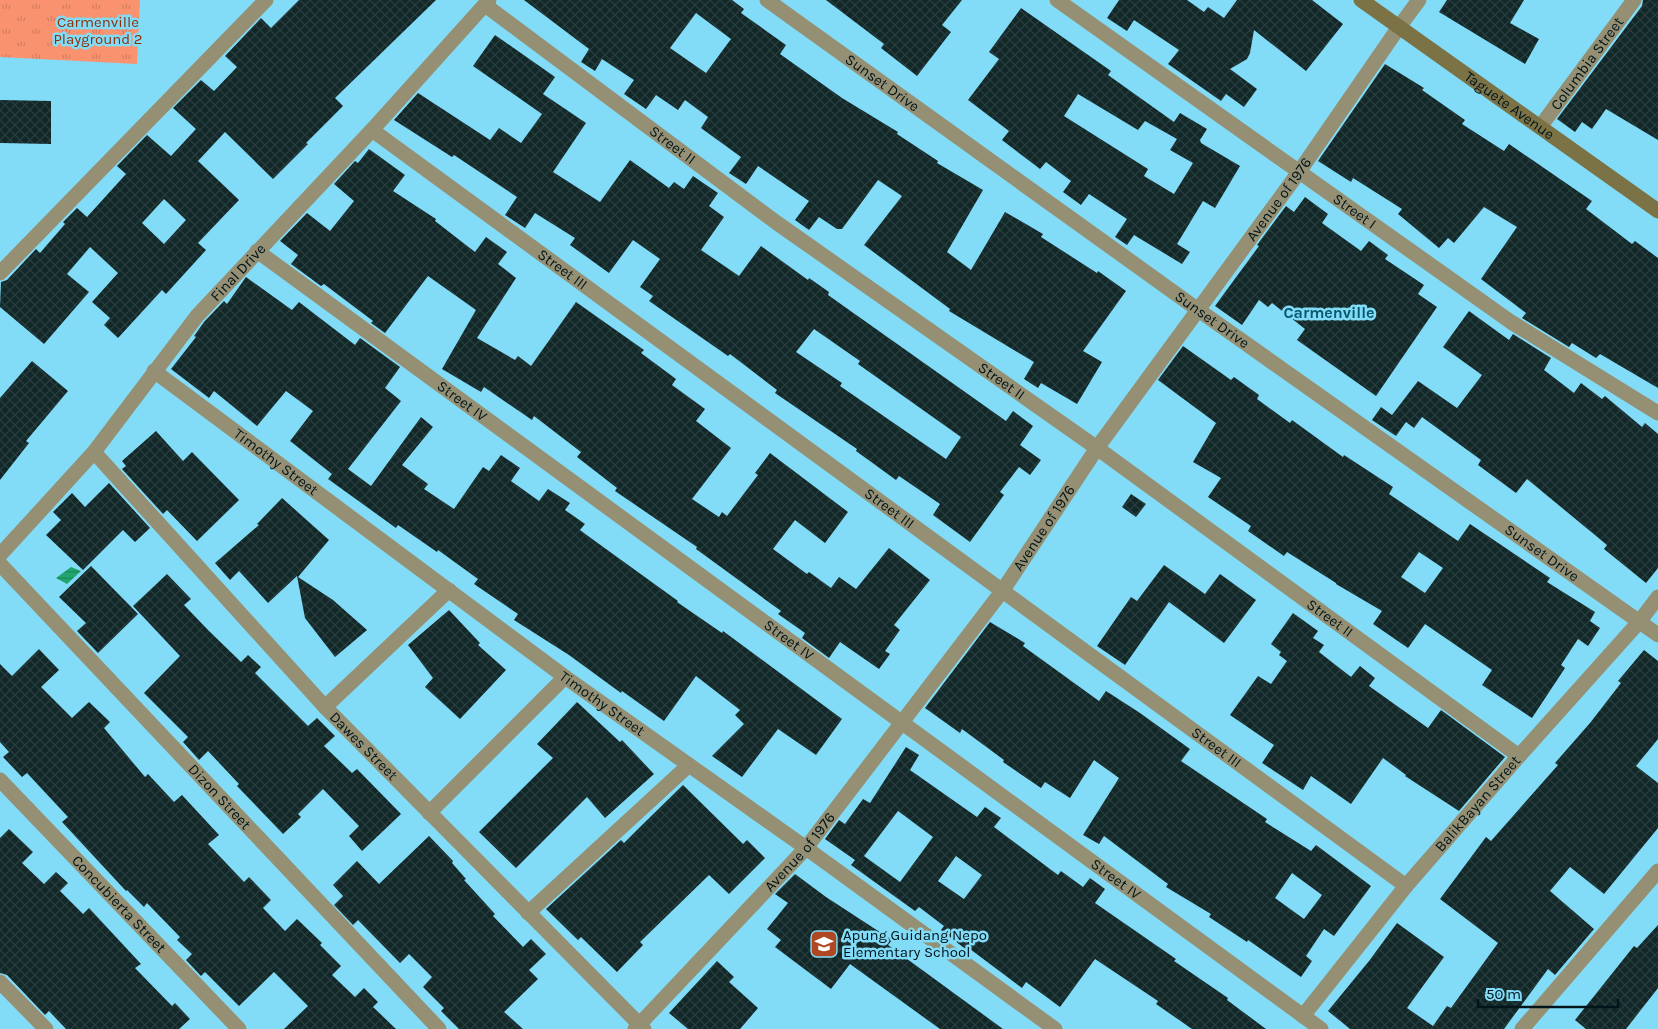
<svg xmlns="http://www.w3.org/2000/svg" width="1658" height="1029" font-family="Karla,sans-serif">
  <defs>
    <pattern id="grass-tufts" width="24" height="20" patternUnits="userSpaceOnUse" patternTransform="scale(1.25)"><rect width="24" height="20" fill="#f9926f"/><path d="M3 7l-1-3M5 7V3M7 7l1-3M15 17l-1-3M17 17v-4M19 17l1-3" fill="none" stroke="#d47d60"/></pattern>
    <pattern id="water-rules" width="6" height="5" patternUnits="userSpaceOnUse" patternTransform="scale(1.25)"><rect width="6" height="5" fill="#21a56e"/><path d="M0 2.5h6" fill="none" stroke="#1a855a"/></pattern>
    <pattern id="building-cross-hatch" width="8" height="8" patternUnits="userSpaceOnUse" patternTransform="scale(1.25)"><rect width="8" height="8" fill="#112728"/><path d="M0 0l8 8M0 8l8-8" fill="none" stroke="#293d3e"/></pattern>
  </defs>
  <rect width="100%" height="100%" fill="#82dcf7"/>
  <path fill="url(#grass-tufts)" d="M0,0H140L137,64L0,57Z"/>
  <path fill="url(#water-rules)" d="M71,567L81,571L67,584L56,578Z"/>
  <path fill="url(#building-cross-hatch)" fill-rule="evenodd" d="M299,0H436L335,98L343,106L306,143L308,144L273,179L225,132L198,161L239,200L198,243L206,250L166,294L162,290L118,338L104,325L110,318L92,302L118,273L90,247L67,274L89,292L44,344L0,307L1,282L7,280L36,249L40,253L65,224L63,222L77,208L87,217L126,174L117,166L147,135L171,156L196,129L173,108L201,80L214,91L237,67L225,56L261,18L271,28ZM164,199L186,220L164,244L142,223Z
    M524,0H732L744,9L741,13L786,45L780,54L842,98L898,132L897,134L938,161L937,163L983,190L947,252L971,270L1005,212L1043,234L1041,237L1097,273L1098,271L1126,291L1083,351L1102,362L1077,404L1041,383L1038,388L1024,379L1034,362L949,311L950,309L864,245L902,196L878,180L842,229H837L819,217L809,230L795,220L809,201L758,166L746,184L729,173L741,157L701,128L708,117L685,100L678,110L656,95L646,109L624,94L634,80L602,59L595,71L581,62L589,49ZM696,13L731,39L706,73L670,48Z
    M826,0H962L942,25L951,32L917,76L881,48L884,44Z
    M1119,0H1187L1204,12L1208,7L1224,18L1237,0H1312L1343,24L1306,71L1254,30L1250,53L1247,59L1230,69L1257,89L1244,107L1226,94L1221,101L1168,64L1179,50L1134,20L1127,31L1107,18Z
    M1447,0H1524L1510,23L1539,39L1525,64L1439,12Z
    M1643,0H1658V140L1606,109L1592,129L1582,122L1575,132L1557,119L1642,6Z
    M1021,8L1111,71L1108,75L1174,122L1180,113L1207,129L1200,140L1201,143L1240,166L1215,208L1203,201L1177,244L1190,252L1182,264L1134,235L1127,245L1115,237L1127,219L1089,194L1081,205L1063,192L1071,181L1046,162L1040,169L1002,140L1009,131L968,100L999,59L989,52ZM1078,94L1138,130L1145,121L1177,139L1170,150L1193,163L1174,194L1144,176L1148,169L1064,116Z
    M495,35L555,77L543,94L586,123L553,172L600,202L630,160L669,188L674,182L684,189L693,176L718,193L709,206L724,217L701,250L739,276L761,246L808,280L809,278L829,292L828,295L1006,421L1013,411L1033,426L1020,445L1041,460L1030,475L1019,467L1000,492L1004,495L970,542L933,515L940,504L899,476L896,480L856,451L857,449L775,393L777,390L730,354L728,356L649,301L653,296L640,287L660,259L633,240L609,273L570,245L575,238L535,213L525,228L505,215L517,197L454,155L452,157L394,120L418,93L490,140L499,128L521,143L542,114L473,66ZM814,329L860,361L858,364L961,437L946,459L840,386L842,383L796,352Z
    M1385,64L1424,88L1422,90L1465,120L1462,124L1504,151L1509,144L1592,201L1586,209L1632,244L1635,241L1658,258V388L1600,354L1596,358L1572,343L1569,347L1522,318L1526,313L1481,279L1517,227L1484,207L1454,243L1448,238L1439,248L1398,214L1402,209L1353,178L1351,182L1318,161Z
    M0,100L51,101V144L0,143Z
    M369,149L405,175L393,191L436,219L435,221L475,252L486,237L507,252L498,264L516,278L477,338L515,360L518,356L531,366L576,302L644,350L641,353L676,379L672,385L705,409L696,421L731,448L692,499L719,517L722,512L727,516L758,475L755,473L770,453L848,512L825,543L795,520L773,549L807,574L809,572L831,588L839,577L856,589L889,548L930,580L894,625L900,630L885,651L890,654L879,669L840,642L829,658L802,638L805,633L778,614L781,611L696,549L697,547L615,491L617,488L577,457L581,452L534,416L532,420L484,387L481,392L442,369L476,310L428,276L385,333L371,323L373,321L324,284L321,286L291,264L298,255L280,241L307,213L330,231L354,201L334,184L355,161L358,163Z
    M1305,197L1328,214L1322,223L1361,251L1369,241L1388,255L1385,259L1424,285L1418,294L1437,307L1376,396L1297,340L1305,329L1272,303L1268,307L1259,300L1242,325L1215,306L1259,246L1257,245L1286,206L1294,212Z
    M246,277L292,310L299,302L355,345L360,338L400,367L385,388L401,401L348,469L371,486L421,417L433,427L402,465L428,484L424,489L454,509L483,467L489,471L501,455L520,468L511,481L539,501L548,489L570,503L565,510L585,524L580,530L588,536L678,601L677,602L722,633L723,631L842,719L816,755L778,729L742,777L712,756L744,724L735,715L740,710L696,676L664,721L622,691L621,693L569,655L514,620L518,614L474,584L478,579L438,550L437,552L398,525L396,528L328,479L332,474L290,441L313,411L286,391L257,426L214,391L209,398L171,369L196,337L194,336L204,322L224,301L227,304Z
    M1469,311L1509,340L1513,334L1551,358L1544,370L1574,393L1581,383L1602,399L1605,396L1642,427L1645,423L1658,434V568L1646,583L1604,549L1607,545L1527,479L1516,493L1478,465L1481,460L1422,417L1414,428L1406,422L1396,436L1372,420L1381,407L1392,415L1418,381L1457,408L1482,375L1443,347Z
    M1183,346L1231,380L1234,377L1259,395L1257,399L1290,423L1292,420L1343,457L1344,455L1393,487L1389,494L1458,541L1470,524L1550,578L1547,582L1595,612L1590,621L1600,628L1588,646L1578,639L1561,665L1565,668L1532,718L1482,685L1492,670L1425,624L1408,648L1373,624L1382,611L1336,584V583L1287,552L1284,556L1248,531L1251,526L1208,497L1221,478L1193,462L1216,423L1158,380ZM1419,552L1443,568L1425,593L1401,577Z
    M32,361L68,391L26,441L29,443L0,480V398Z
    M156,431L183,461L192,452L239,500L197,541L167,510L163,514L122,469L126,466L122,461Z
    M109,483L150,528L135,542L123,530L83,570L46,535L61,520L53,512L72,493L85,507Z
    M1131,494L1146,504L1136,517L1122,507Z
    M282,498L329,540L298,577L333,600L367,630L335,657L305,618L297,576L268,603L239,571L230,580L215,563L259,525L257,524Z
    M1164,565L1205,594L1220,574L1256,600L1224,643L1169,602L1125,665L1097,646L1131,597L1137,601Z
    M91,566L138,614L98,653L77,631L86,623L59,597Z
    M167,574L191,599L184,605L209,631L241,662L248,655L261,667L255,673L308,726L317,718L335,736L324,746L352,773L357,769L401,814L362,851L349,836L359,826L323,789L298,814L301,817L283,834L237,786L239,784L208,751L199,760L183,742L188,737L144,693L180,656L133,606Z
    M449,610L480,643L478,645L506,670L460,719L425,687L433,678L408,645Z
    M1293,613L1318,631L1313,638L1324,645L1319,652L1351,677L1360,666L1375,678L1369,686L1428,728L1441,710L1505,757L1459,811L1405,776L1406,775L1383,758L1351,804L1311,776L1303,790L1262,763L1274,745L1230,715L1258,676L1271,684L1287,661L1279,655L1281,652L1271,644Z
    M990,622L1025,643L1023,646L1099,701L1106,691L1140,713L1190,749L1181,761L1267,819L1265,822L1311,851L1316,845L1371,886L1334,936L1324,929L1306,956L1312,961L1301,977L1248,940L1247,942L1209,917L1211,914L1166,887L1168,884L1104,836L1099,844L1083,835L1119,778L1094,760L1070,798L1045,782L1041,788L1003,762L1004,760L962,729L960,733L925,708ZM1292,873L1322,895L1304,919L1275,898Z
    M39,649L59,670L41,687L72,718L89,702L110,722L104,728L145,777L148,774L174,802L182,795L219,835L208,844L244,882L249,877L271,900L263,908L285,931L297,919L322,943L320,945L341,966L332,975L355,997L364,988L378,1002L373,1007L396,1029H284L308,1006L274,972L239,1006L205,972L201,976L186,960L192,954L177,940L180,937L147,903L144,907L127,890L126,891L62,822L68,817L27,773L22,777L3,757L9,752L0,742V664L12,676Z
    M1644,650L1658,661V739L1636,766L1658,783V828L1604,894L1570,867L1550,891L1594,929L1555,975L1548,969L1504,1029H1350L1328,1011L1369,961L1397,923L1444,957L1407,1008L1433,1026L1447,1006L1451,1008L1498,943L1440,899L1486,837L1491,841L1558,765L1555,763L1590,723L1621,683L1618,681Z
    M577,702L620,742L622,740L654,774L605,818L587,797L516,868L479,832L553,758L537,744Z
    M906,747L919,755L910,770L977,817L985,807L1001,818L994,827L1058,875L1061,871L1083,887L1090,878L1105,889L1095,903L1176,959L1174,961L1228,998L1227,1000L1266,1029H1192L1156,1004L1158,1001L1095,959L1060,1007L1026,982L1022,988L970,949L968,951L941,930L944,926L919,907L915,911L851,865L855,860L825,839L839,820L845,824L863,799L870,803ZM898,811L933,837L900,882L864,856ZM956,856L982,875L964,899L938,881Z
    M683,785L743,844L747,840L765,858L729,894L709,875L640,942L643,945L617,972L581,937L578,940L546,909L621,840L624,843L638,829Z
    M9,829L33,852L22,863L44,884L56,872L68,883L60,891L83,914L89,908L141,964L135,968L172,1006L175,1003L190,1019L179,1029H66L49,1011L45,1015L7,975L0,973V838Z
    M429,836L453,861L452,863L466,879L464,880L495,914L493,916L523,947L531,939L546,954L529,970L538,979L504,1012L523,1029H459L441,1011L444,1008L423,987L432,977L409,954L400,963L358,920L353,925L334,905L343,896L333,885L357,861L379,884Z
    M795,874L826,897L892,940L888,945L1003,1029H940L850,964L831,989L775,947L781,940L767,929L788,903L775,894Z
    M1658,925V988L1626,1029H1586L1575,1020L1634,946L1637,948Z
    M717,961L734,977L729,982L758,1008L740,1029H688L669,1013Z"/>
  <g fill="none" stroke-linecap="round" stroke-linejoin="round">
    <g stroke="#959073" stroke-width="15">
      <path id="s1" d="M767,0L1197,309L1658,635"/>
      <path id="s2" d="M1057,0L1511,322L1658,413"/>
      <path id="s3" d="M485,5L777,223L1097,448L1519,756"/>
      <path id="s4" d="M1540,127L1634,0"/>
      <path id="s5" d="M372,130L1406,886"/>
      <path id="s6" d="M257,251L1321,1029"/>
      <path d="M0,273L266,0"/>
      <path id="s7" d="M154,371L565,677L806,848L1055,1029"/>
      <path id="s8" d="M94,452L325,707L644,1029"/>
      <path id="s9" d="M0,555L94,452L197,316L372,130L489,0"/>
      <path id="s10" d="M0,564L439,1029"/>
      <path d="M325,707L449,590"/>
      <path id="s11" d="M0,780L239,1029"/>
      <path d="M429,813L565,677"/>
      <path d="M528,913L689,765"/>
      <path d="M0,982L46,1029"/>
      <path id="s12" d="M1303,1016L1406,886L1519,756L1639,622L1658,597"/>
      <path id="s13" d="M635,1029L806,848L1003,590L1097,448L1299,172L1399,27L1419,0"/>
      <path d="M1522,1029L1658,871"/>
    </g>
    <path stroke="#7b7246" stroke-width="15" id="s14" d="M1361,0L1658,211"/>
  </g>
  <defs>
    <g id="school-square" transform="scale(1.4375)"><rect x="-9" y="-9" width="18" height="18" rx="4" fill="#af4822" stroke="#82dcf7"/><path d="M0-5L7-2L0 1L-7-2ZM-4 1L0 2.5L4 1V4Q0 6-4 4Z" fill="#fff"/></g>
  </defs>
  <g fill-rule="evenodd">
    <use href="#school-square" x="824" y="944"/>
  </g>
  <g text-anchor="middle" stroke-width="5" stroke-linejoin="round" paint-order="stroke">
    <g font-size="15" fill="#8c3008" stroke="#82dcf7">
      <text x="98" y="27">Carmenville<tspan x="98" dy="17">Playground 2</tspan></text>
    </g>
    <g font-size="15" fill="#00141b" stroke="#82dcf7">
      <text dy="5" stroke="none"><textPath href="#s4" startOffset="79">Columbia Street</textPath></text>
      <text dy="5" stroke="none"><textPath href="#s1" startOffset="142">Sunset Drive</textPath></text>
      <text dy="5" stroke="none"><textPath href="#s14" startOffset="182">Taguete Avenue</textPath></text>
      <text dy="5" stroke="none"><textPath href="#s3" startOffset="234">Street II</textPath></text>
      <text dy="5" stroke="none"><textPath href="#s13" startOffset="1052">Avenue of 1976</textPath></text>
      <text dy="5" stroke="none"><textPath href="#s2" startOffset="365">Street I</textPath></text>
      <text dy="5" stroke="none"><textPath href="#s5" startOffset="236">Street III</textPath></text>
      <text dy="5" stroke="none"><textPath href="#s9" startOffset="370">Final Drive</textPath></text>
      <text dy="5" stroke="none"><textPath href="#s1" startOffset="548">Sunset Drive</textPath></text>
      <text dy="5" stroke="none"><textPath href="#s3" startOffset="639">Street II</textPath></text>
      <text dy="5" stroke="none"><textPath href="#s6" startOffset="254">Street IV</textPath></text>
      <text dy="5" stroke="none"><textPath href="#s7" startOffset="152">Timothy Street</textPath></text>
      <text dy="5" stroke="none"><textPath href="#s5" startOffset="641">Street III</textPath></text>
      <text dy="5" stroke="none"><textPath href="#s13" startOffset="648">Avenue of 1976</textPath></text>
      <text dy="5" stroke="none"><textPath href="#s1" startOffset="952">Sunset Drive</textPath></text>
      <text dy="5" stroke="none"><textPath href="#s3" startOffset="1044">Street II</textPath></text>
      <text dy="5" stroke="none"><textPath href="#s6" startOffset="659">Street IV</textPath></text>
      <text dy="5" stroke="none"><textPath href="#s7" startOffset="558">Timothy Street</textPath></text>
      <text dy="5" stroke="none"><textPath href="#s8" startOffset="399">Dawes Street</textPath></text>
      <text dy="5" stroke="none"><textPath href="#s5" startOffset="1046">Street III</textPath></text>
      <text dy="5" stroke="none"><textPath href="#s10" startOffset="320">Dizon Street</textPath></text>
      <text dy="5" stroke="none"><textPath href="#s12" startOffset="275">BalikBayan Street</textPath></text>
      <text dy="5" stroke="none"><textPath href="#s13" startOffset="242">Avenue of 1976</textPath></text>
      <text dy="5" stroke="none"><textPath href="#s6" startOffset="1064">Street IV</textPath></text>
      <text dy="5" stroke="none"><textPath href="#s11" startOffset="172">Concubierta Street</textPath></text>
    </g>
    <g font-size="15" fill="#00141b" stroke="#82dcf7" text-anchor="start">
      <text x="843" y="940">Apung Guidang Nepo<tspan x="843" dy="17">Elementary School</tspan></text>
    </g>
    <g font-size="16" font-weight="bold" fill="#08596c" stroke="#82dcf7">
      <text x="1329" y="318">Carmenville</text>
    </g>
  </g>
  <path d="M1478 999v8h140v-8" fill="none" stroke="#00141b" stroke-width="2.5"/>
  <text x="1486" y="999" font-size="15" fill="#00141b" stroke="#82dcf7" stroke-width="4" paint-order="stroke">50 m</text>
</svg>
